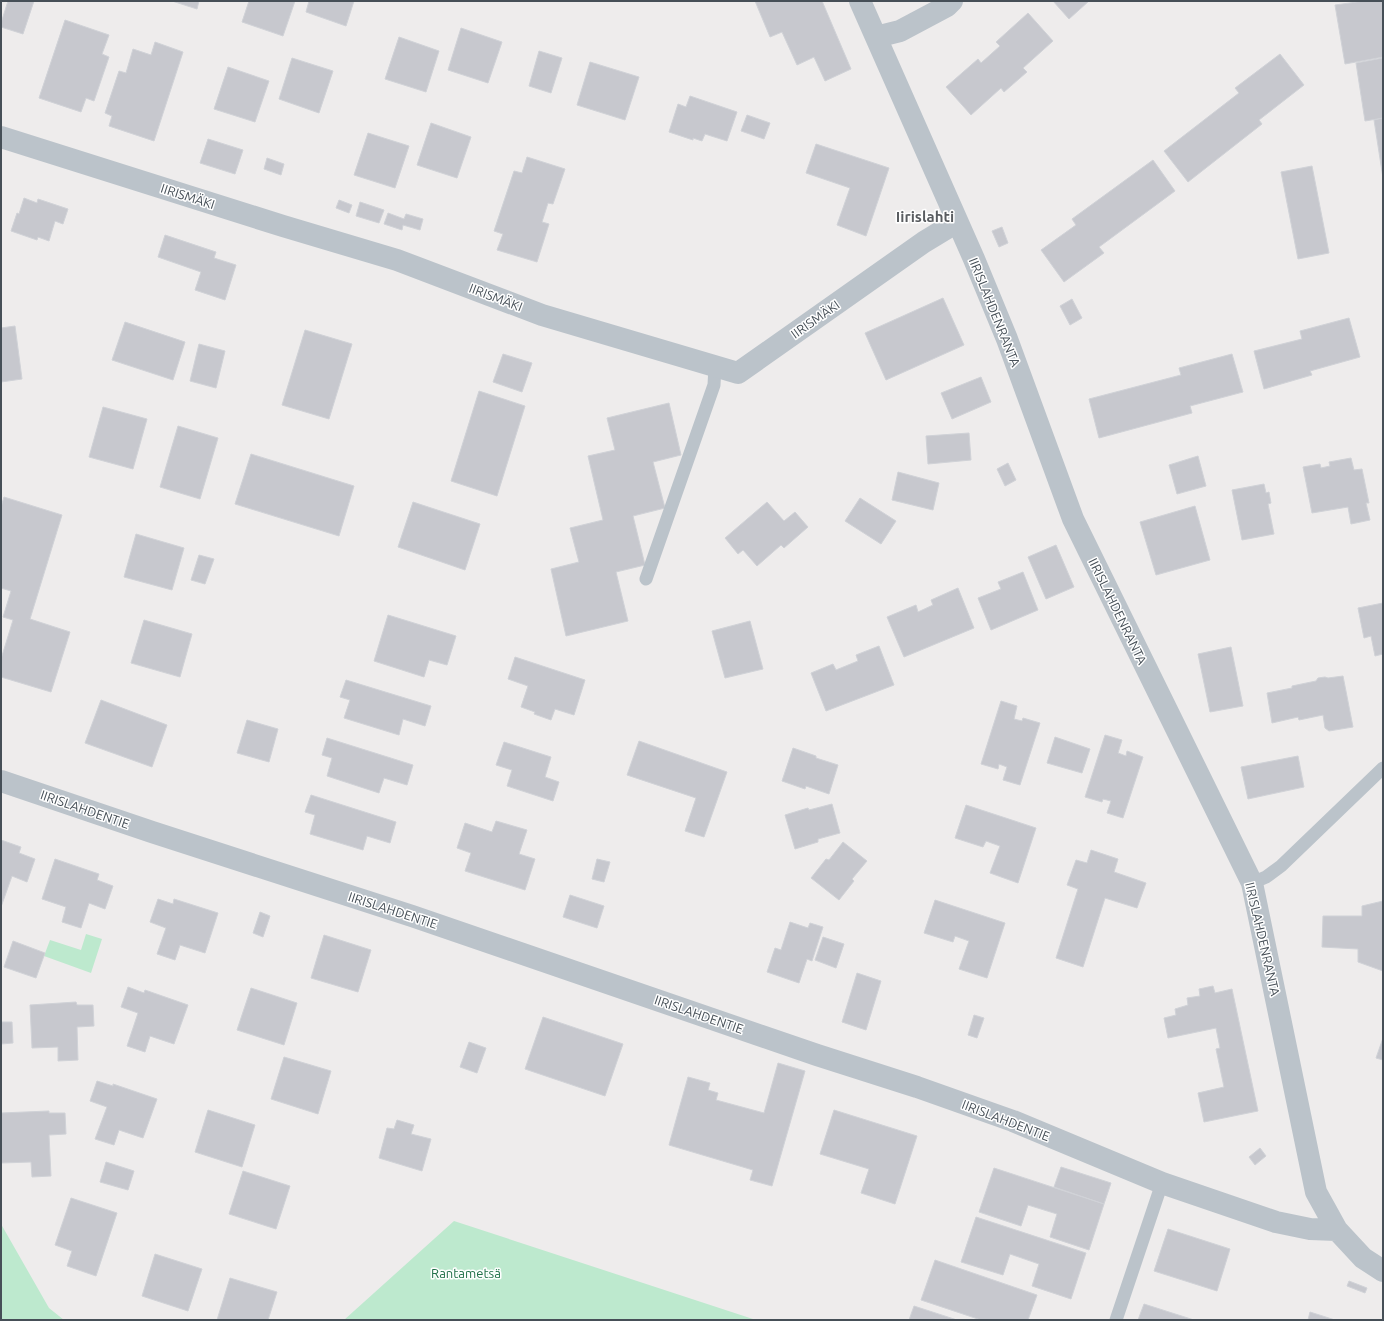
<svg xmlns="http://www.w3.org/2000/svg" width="1384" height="1321" font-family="Ubuntu,sans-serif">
  <rect width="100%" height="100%" fill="#eeecec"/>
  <path fill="#bde9ce" d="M86,934L102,939L91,973L44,956L50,940L81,950Z
    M454,1221L756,1320H344Z
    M1,1224L49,1308L64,1320H1Z"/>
  <path fill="#c7c8ce" stroke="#d0d2d7" d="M8,1H34L23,34L1,27V23Z
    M172,1H199L197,9Z
    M249,1H295L283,36L242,22Z
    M309,1H354L346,26L306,12Z
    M755,1H822L851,69L825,81L814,57L797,65L782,32L770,37Z
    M1053,1H1089L1069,19Z
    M1364,1H1383V57L1345,64L1335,5Z
    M1028,13L1053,41L1023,68L1027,72L1004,92L1001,88L971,115L946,87L978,59L981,63L1000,46L996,42Z
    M65,20L109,35L102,54L109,57L94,101L86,98L81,112L39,98Z
    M461,28L502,42L488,83L448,70Z
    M399,37L439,51L426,92L385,79Z
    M155,42L183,52L154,141L109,126L112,116L105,113L119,71L126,73L133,49L151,55Z
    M539,51L562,58L551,93L529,86Z
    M1280,54L1304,85L1259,120L1262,124L1188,182L1164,151L1239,93L1235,88Z
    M292,58L333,71L319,113L279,99Z
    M1383,58V118L1365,121L1356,63Z
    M590,62L639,77L625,120L577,105Z
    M228,67L269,81L255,122L214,109Z
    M690,96L737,112L727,141L705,134L702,141L693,138V140L669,132L678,104L686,107Z
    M747,115L770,123L764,139L741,131Z
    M1383,118V178L1374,120Z
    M431,123L471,137L457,178L417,165Z
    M368,133L409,146L395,188L354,175Z
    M208,139L243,150L235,174L200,163Z
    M816,144L889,168L866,236L837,225L850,188L806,173Z
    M527,157L565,169L553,204L548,203L542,222L549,224L537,262L497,250L503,234L494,231L514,171L522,173Z
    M267,158L284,164L281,175L264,169Z
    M1153,160L1175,191L1099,247L1104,253L1064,282L1041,250L1076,225L1072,219Z
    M1312,166L1329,253L1298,259L1281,172Z
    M24,198L37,203L38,199L68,209L63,224L55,221L49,241L38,237L37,240L11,231L17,213L19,214Z
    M339,200L352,205L349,213L336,208Z
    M360,202L384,210L379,223L356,216Z
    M388,213L404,219L406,214L423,219L420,230L403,225L402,230L384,224Z
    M1002,227L1008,243L999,247L992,231Z
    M165,235L216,252L214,258L236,265L225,300L195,290L201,272L158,257Z
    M943,298L964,345L886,380L865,333Z
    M1072,299L1082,318L1070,325L1060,306Z
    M1349,318L1360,357L1310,371L1312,375L1264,389L1254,351L1302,339L1300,331Z
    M125,322L185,342L173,380L112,360Z
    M15,326L22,379L1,382V328Z
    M305,330L352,344L329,419L282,405Z
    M199,344L225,351L216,388L190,381Z
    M503,354L532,363L522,392L493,382Z
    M1232,354L1243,392L1190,406L1192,413L1099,438L1089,399L1181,375L1179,368Z
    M981,377L991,402L952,419L941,393Z
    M479,391L525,406L497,496L451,481Z
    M669,403L681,455L653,462L665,508L633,516L645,565L616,572L628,621L566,636L551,569L579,562L570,528L603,520L588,456L615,450L607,418Z
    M103,407L147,419L133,469L89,457Z
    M178,426L218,438L200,499L160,487Z
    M969,433L971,460L928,464L926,436Z
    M251,454L354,486L339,536L235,504Z
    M1198,456L1206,486L1177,494L1169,465Z
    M1351,458L1354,470L1362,469L1369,503H1366L1370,520L1351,524L1348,507L1312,513L1303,467L1320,464L1321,468L1330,466L1329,462Z
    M1008,463L1016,480L1005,486L997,469Z
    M898,472L939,483L933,510L892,500Z
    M1264,484L1266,493L1269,492L1271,503L1268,504L1274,534L1242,540L1232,490Z
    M4,497L62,515L30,619L70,632L51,692L1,677V659L13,620L3,617L11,591L1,588V507Z
    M860,498L896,521L881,544L845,521Z
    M413,502L480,524L465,570L398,547Z
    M767,502L784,521L795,512L808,527L784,548L781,545L757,566L743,550L738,554L725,538Z
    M1195,506L1210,560L1156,575L1140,522Z
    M136,534L184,548L172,590L124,577Z
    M1056,545L1074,587L1046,599L1028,557Z
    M199,555L214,559L205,584L191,580Z
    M1023,572L1038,610L991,630L978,598L1001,589L998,582Z
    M958,588L974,628L904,657L887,617L916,605L918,612L933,605L931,600Z
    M1383,603V654L1375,656L1371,636L1364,638L1358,608Z
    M388,615L456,636L447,665L429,660L424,677L374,661Z
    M144,620L192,634L180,677L131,663Z
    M750,621L763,669L725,678L712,631Z
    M879,646L894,685L826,711L811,673L833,664L836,670L858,661L856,655Z
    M1231,647L1243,706L1210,712L1198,654Z
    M515,657L585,680L574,715L555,709L551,720L534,714L535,712L521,707L528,686L508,679Z
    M1343,676L1353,727L1329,731L1325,728L1323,715L1299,720L1298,717L1272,723L1267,693L1292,688V686L1316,681L1318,678L1325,677L1328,678Z
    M346,680L431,706L425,726L403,719L399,735L344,718L350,700L340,697Z
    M101,700L167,725L152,767L85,743Z
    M1001,701L1017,706L1014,719L1022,721L1023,718L1040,723L1020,785L1003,780L1007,767L999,764L998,769L981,764Z
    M247,720L278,729L269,762L237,753Z
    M1105,735L1122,740L1118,753L1126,756L1127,751L1143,757L1123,818L1107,813L1111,801L1103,799L1102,802L1085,797Z
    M1055,737L1090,749L1082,773L1047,763Z
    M327,738L413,765L407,785L384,778L379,793L327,776L332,758L322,755Z
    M639,741L727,772L704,837L685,831L696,798L627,775Z
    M504,742L551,757L545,777L559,782L553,801L507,786L512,770L496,765Z
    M793,748L816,756V758L838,765L829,794L806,786L805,789L782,781Z
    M1298,756L1304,787L1248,799L1241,767Z
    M311,795L396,822L390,843L367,836L363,850L310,834L315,815L305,812Z
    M832,804L840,833L818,839V842L795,849L785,815L808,808L809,810Z
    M966,805L1036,828L1018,883L990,873L1000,846L986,841L983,847L955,838Z
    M496,821L527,830L519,854L535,859L525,890L465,871L471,853L457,848L465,823L492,832Z
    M1,840L21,847L19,853L35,859L27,882L12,876L1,907Z
    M843,842L867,861L852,879L854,881L839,900L811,878L826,859L829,860Z
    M1091,850L1118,859L1114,872L1146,883L1137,908L1105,898L1083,967L1056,958L1078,889L1067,885L1076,860L1087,863Z
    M55,859L99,874L97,880L113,886L105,909L89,903L81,928L62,922L66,907L42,899Z
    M597,859L610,862L604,882L592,879Z
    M570,895L604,906L597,928L563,917Z
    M158,899L173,904L174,899L218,913L205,953L180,945L175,960L157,954L166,928L150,922Z
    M935,900L1005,923L987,978L959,969L969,941L955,936L953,942L924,933Z
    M1383,901V971L1358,962V949L1322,947L1323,916H1362V906Z
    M260,912L270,916L263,937L253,933Z
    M790,922L808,928L810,923L823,927L812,961L807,959L799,983L767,972L775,948L781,950Z
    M324,935L371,950L358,992L311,978Z
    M823,937L844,944L836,968L815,960Z
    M13,941L45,953L36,978L4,967Z
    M857,973L881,981L866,1030L842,1022Z
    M1213,986L1215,993L1232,989L1258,1111L1204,1122L1198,1093L1224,1087L1216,1049L1220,1048L1216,1028L1168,1038L1164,1018L1176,1015L1175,1009L1188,1005L1187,998L1200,996L1199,989Z
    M128,987L144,993L145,990L188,1005L174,1044L150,1036L145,1052L127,1046L138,1013L121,1007Z
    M251,988L297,1003L284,1045L237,1030Z
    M76,1002L77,1005H93L94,1026L77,1027L78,1060L58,1061V1047L32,1048L30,1005Z
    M974,1015L984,1018L977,1038L968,1035Z
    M543,1017L623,1044L605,1096L525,1069Z
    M1,1022H12L13,1043L1,1044Z
    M1383,1038V1060L1376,1058Z
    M469,1042L486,1048L477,1073L460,1067Z
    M284,1057L331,1071L318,1114L271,1099Z
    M778,1063L805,1071L772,1186L750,1180L753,1170L669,1145L688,1077L710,1083L708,1090L718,1093L716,1100L764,1113Z
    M97,1081L113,1086V1084L157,1099L143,1138L119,1130L114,1145L95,1139L107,1107L90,1101Z
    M208,1110L255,1125L242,1167L195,1152Z
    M834,1110L917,1136L895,1204L861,1193L869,1169L820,1154Z
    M49,1111V1113H65L66,1134L49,1135L51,1176L32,1177L31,1162L1,1163V1113Z
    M397,1120L414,1125L411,1134L431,1139L422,1171L379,1158L387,1128L394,1129Z
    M1260,1148L1266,1156L1255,1165L1249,1157Z
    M106,1162L134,1171L128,1190L100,1182Z
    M1061,1167L1111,1183L1104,1204L1054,1187Z
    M994,1168L1104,1204L1089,1250L1050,1237L1057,1214L1028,1205L1021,1226L979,1212Z
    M243,1171L290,1186L276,1229L229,1214Z
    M71,1198L117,1213L96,1276L67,1266L72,1251L55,1245Z
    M976,1217L1086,1253L1071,1299L1032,1286L1039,1264L1010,1254L1003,1275L961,1262Z
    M1168,1229L1230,1249L1217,1291L1154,1271Z
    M155,1254L202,1269L188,1311L142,1296Z
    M935,1260L1037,1295L1028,1320H981L921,1300Z
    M230,1278L277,1292L268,1320H217Z
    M1349,1281L1367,1288L1365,1293L1347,1286Z
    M1144,1304L1194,1320H1138Z
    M914,1306L957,1320H909Z
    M1310,1312L1335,1320H1308Z"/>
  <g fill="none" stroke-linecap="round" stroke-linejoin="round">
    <path stroke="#bbc3ca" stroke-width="13" d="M646,579L714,385L715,366
      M1252,883L1266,877L1281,866L1383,768
      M1116,1320L1162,1183"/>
    <path stroke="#bbc3ca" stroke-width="22" d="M860,1L974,259L1007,339L1073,519L1252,883L1316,1192L1337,1230
      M876,37L900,31L947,6L952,1
      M1,137L283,226L397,260L542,315L738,373L924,242L957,222
      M1,781L152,832L412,916L817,1055L917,1087L1013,1121L1162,1183L1276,1222L1310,1229L1337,1230L1363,1258L1383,1271"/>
  </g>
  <g text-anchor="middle" stroke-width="3" stroke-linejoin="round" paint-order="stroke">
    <g font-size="13" fill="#464f57" stroke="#fff">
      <text transform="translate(188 196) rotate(18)" y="5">IIRISMÄKI</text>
      <text transform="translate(496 297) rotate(21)" y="5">IIRISMÄKI</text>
      <text transform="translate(995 312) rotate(68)" y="5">IIRISLAHDENRANTA</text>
      <text transform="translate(815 319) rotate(-35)" y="5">IIRISMÄKI</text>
      <text transform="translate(1118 611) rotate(64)" y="5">IIRISLAHDENRANTA</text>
      <text transform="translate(85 809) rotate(19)" y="5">IIRISLAHDENTIE</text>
      <text transform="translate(393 910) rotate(18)" y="5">IIRISLAHDENTIE</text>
      <text transform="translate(1263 939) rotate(77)" y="5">IIRISLAHDENRANTA</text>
      <text transform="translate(699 1014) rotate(19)" y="5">IIRISLAHDENTIE</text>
      <text transform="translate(1006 1120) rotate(21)" y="5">IIRISLAHDENTIE</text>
    </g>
    <g font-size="13" fill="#207048" stroke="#fff">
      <text x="466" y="1278">Rantametsä</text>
    </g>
    <g font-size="15" font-weight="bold" fill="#595c60" stroke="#fff">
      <text x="925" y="222">Iirislahti</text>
    </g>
  </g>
  <rect width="1384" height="1321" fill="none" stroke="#464f57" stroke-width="4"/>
</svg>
